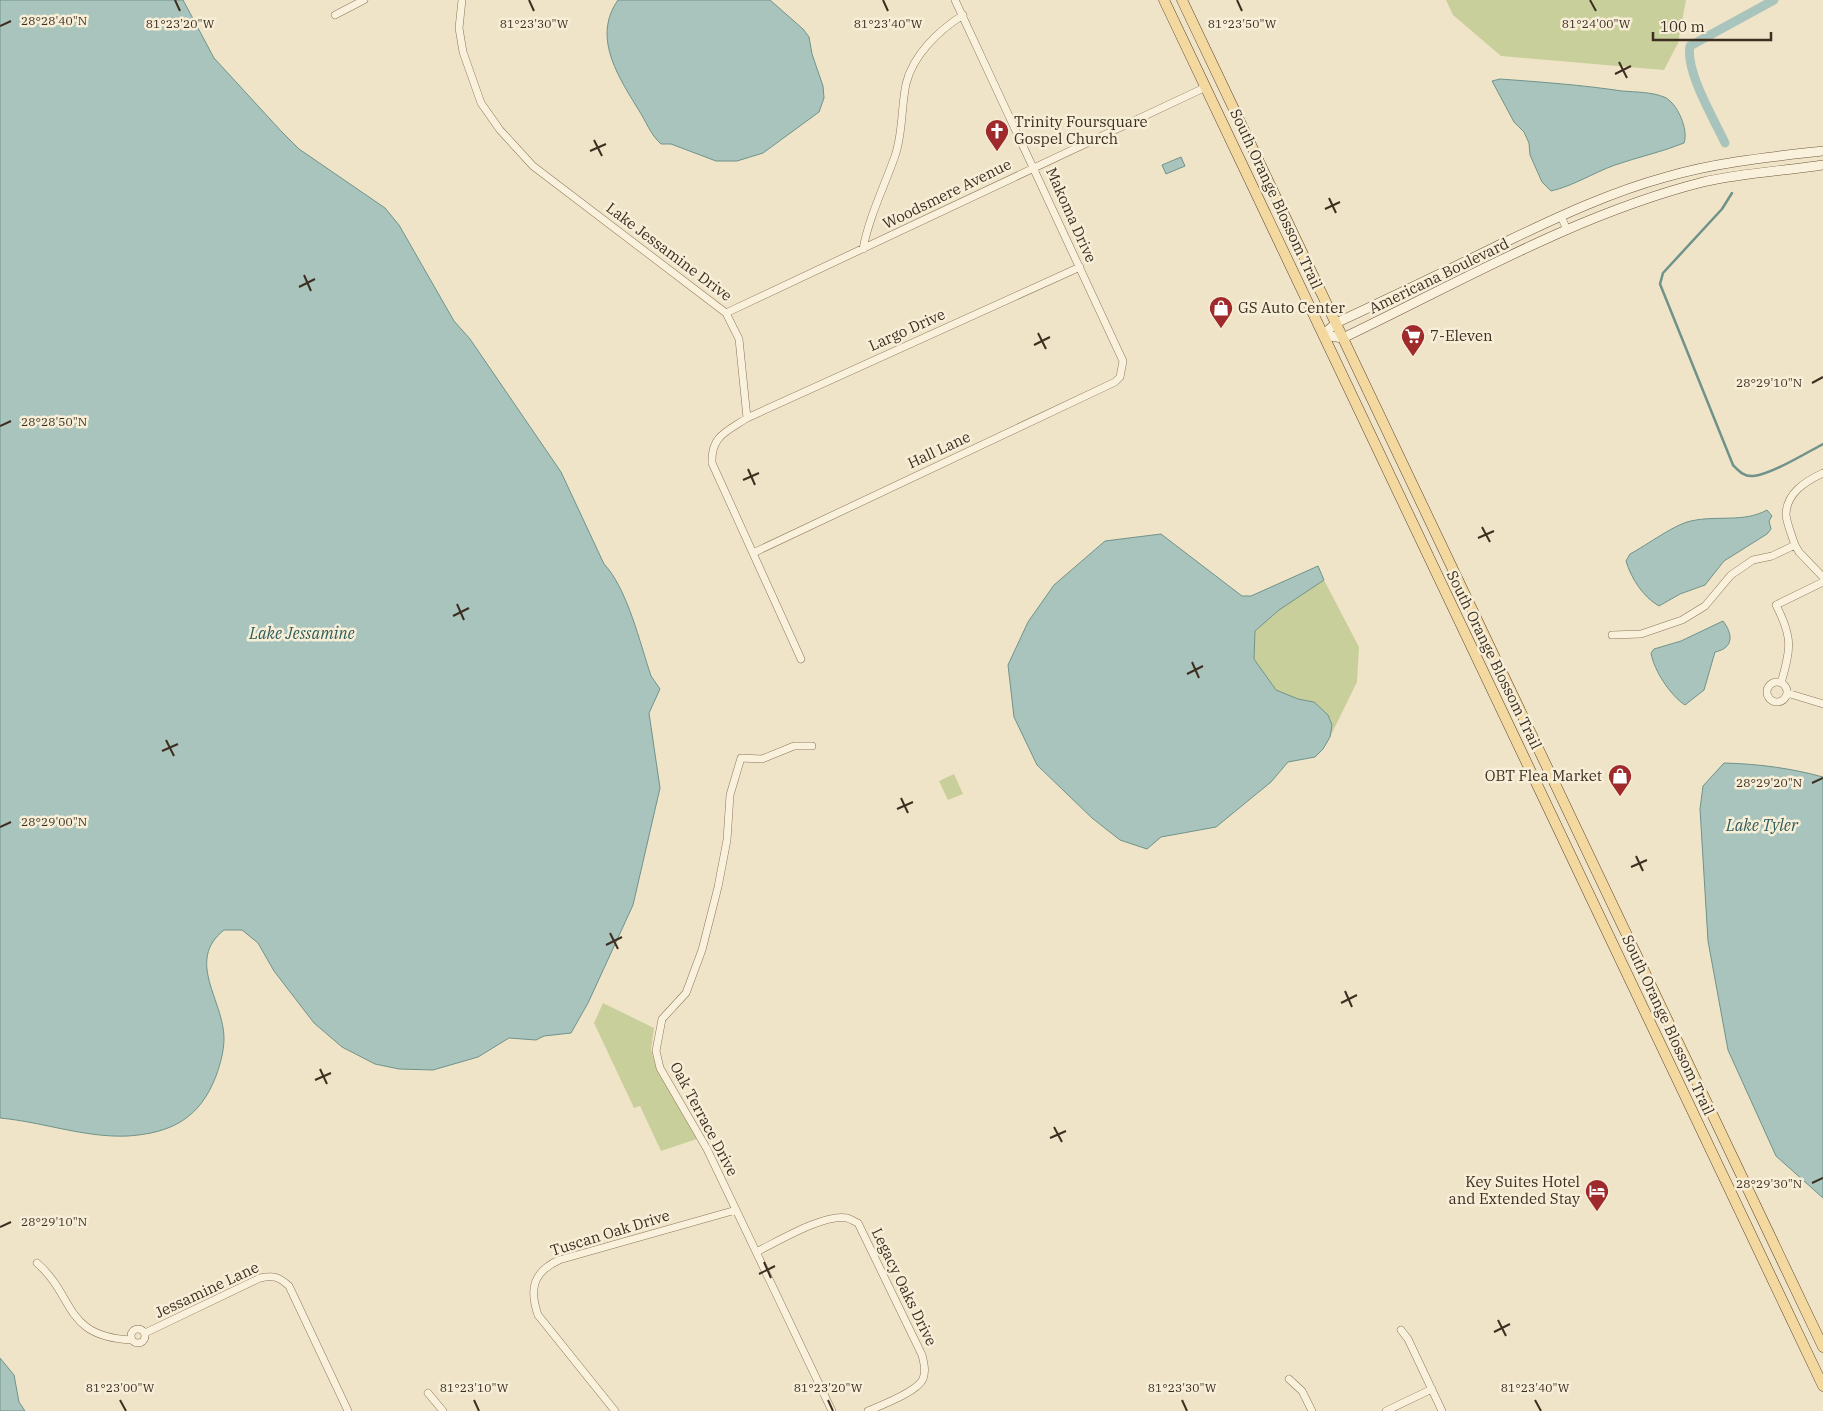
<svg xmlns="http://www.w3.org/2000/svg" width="1823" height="1411" font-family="'IBM Plex Serif',serif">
  <rect width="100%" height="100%" fill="#f0e4c8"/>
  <path fill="#c9cf9b" d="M1446,0H1686L1678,43L1664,70L1501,56L1453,15Z
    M1324,580L1359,647L1357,682L1330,737L1332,725L1314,702L1298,699L1276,690L1254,659L1255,631L1279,610Z
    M954,774L963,794L948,800L939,781Z
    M603,1003L654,1028L651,1049L655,1064L697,1139L661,1151L640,1106L634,1108L594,1023Z"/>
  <path fill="#a9c4bc" stroke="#6f938a" d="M0,0H183L214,58L281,131L299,149L385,208L399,225L454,321L470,339L561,472L604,564C627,588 640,643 651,676L660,689L649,713L660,788L633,905L588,1003L571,1033L544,1036L536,1040L509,1038L478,1057L433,1070L399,1069L375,1064L342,1047L314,1023L274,971L258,943L242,930H224C185,961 224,1000 224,1039C224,1051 220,1065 216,1076C200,1118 172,1133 128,1136C85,1138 43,1122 0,1118Z
    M618,0H770L803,29L809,37L812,54L823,86L824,98L819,112L763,153L737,161H716L671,144H661C650,134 646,121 638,109C618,76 592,37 618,0Z
    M1500,79C1541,82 1582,85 1622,91C1635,92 1652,92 1664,97C1677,102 1689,130 1684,143C1662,152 1638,157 1615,165C1593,173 1573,186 1551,191L1542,182L1530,155L1529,143L1524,132L1514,122L1492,81Z
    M1181,157L1185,166L1166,174L1162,165Z
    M1767,510L1772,516L1769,521L1771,529L1767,534L1724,561L1705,585L1680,594L1659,606C1643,597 1631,578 1626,561L1630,554C1647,545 1675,524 1691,521C1716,515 1744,523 1767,510Z
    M1161,534L1242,596H1251L1318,566L1324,580L1279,610L1255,631L1254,659L1276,690L1298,699L1314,702L1328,715L1332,725L1330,737L1323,749L1315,757L1288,762L1271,782L1216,827L1161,837L1147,849L1120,840L1092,818L1037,765L1014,717L1008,665L1028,622L1054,585L1105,541Z
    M1723,621C1733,634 1734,648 1715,652L1704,690L1685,705C1671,696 1654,671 1651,653L1654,649L1681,641Z
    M1724,763C1759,764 1790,768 1823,777V1198L1776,1156L1728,1050L1708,941L1700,809L1703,786Z
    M0,1358L14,1375L19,1402L25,1411H0Z"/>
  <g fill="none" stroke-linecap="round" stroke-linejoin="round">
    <path stroke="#6f938a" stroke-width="2.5" d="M1732,193L1722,209L1663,273L1660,284L1733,465C1739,471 1744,477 1753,476C1770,475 1806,453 1823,444"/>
    <path stroke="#a9c4bc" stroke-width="9" d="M1725,143C1714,119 1685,71 1690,46L1774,0"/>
    <g stroke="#8d765c" stroke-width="8">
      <path id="minor" d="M462,0L459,28L463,52L481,103L500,130L533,166L726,313L739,339L747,418
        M335,15L364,0
        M1561,216L1567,230
        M863,249C869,217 884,187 895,156C903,133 901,108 906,84C913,55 938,31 963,15
        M726,313L1206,87
        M1795,545C1792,536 1787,524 1786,515C1786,493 1806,481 1823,473
        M753,553L1115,382L1120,377L1123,361L955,0
        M1612,635L1641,634L1682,620L1705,606L1731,575L1753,560L1772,556L1795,545L1799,552L1823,577
        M801,659L712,463C711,436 726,432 747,418L1080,267
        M1767 692a10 10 0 1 1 20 0a10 10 0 1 1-20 0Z
        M1781,683C1791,648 1793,638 1776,605L1823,582
        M1787,693L1823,704
        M812,746H794L762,759L741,758L730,795L727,840L718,887L702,950L686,993L662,1019L656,1051L660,1068L707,1149L832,1411
        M756,1252C777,1242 825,1213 847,1218C851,1219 855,1222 858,1223L922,1355C924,1363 926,1371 923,1379C917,1392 882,1405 868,1411
        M37,1263C76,1297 63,1337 132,1340
        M131 1336a7 7 0 1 1 14 0a7 7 0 1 1-14 0Z
        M1401,1330L1408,1339L1442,1411
        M145,1333L260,1278C274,1275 279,1277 289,1286L348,1411
        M1289,1379L1302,1391L1312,1411
        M428,1393L443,1411
        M615,1411L538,1315C529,1289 533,1272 559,1260L736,1210
        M1386,1411L1432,1389"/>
    </g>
    <g stroke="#6f573f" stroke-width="10">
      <path id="secondary" d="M1323,335L1336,323C1390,298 1444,272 1497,246C1552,220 1607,193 1666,177C1717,162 1770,157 1823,151
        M1323,335L1343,338C1460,282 1577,214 1703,182C1742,173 1784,171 1823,165"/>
    </g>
    <g stroke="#5b4430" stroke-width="11">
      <path id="primary" d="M1164,0L1823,1386
        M1182,0L1823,1347"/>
    </g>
    <use href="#minor" stroke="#faf1dc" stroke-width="7"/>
    <use href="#secondary" stroke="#faf1dc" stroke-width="9"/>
    <use href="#primary" stroke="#f3d9a0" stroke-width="10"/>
  </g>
  <path fill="none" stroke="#3d2e20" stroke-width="2" d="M175,0L180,11M529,0L534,11M883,0L888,11M1237,0L1242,11M1590,0L1596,11M0,26L11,21M1619,62L1627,78M1615,74L1631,66M594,140L602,156M590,151L606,144M1329,198L1336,213M1325,209L1340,202M304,275L311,291M299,287L315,279M1038,333L1046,349M1034,345L1050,337M1812,383L1823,377M0,426L11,421M748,469L755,485M743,480L759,473M1482,527L1490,542M1478,538L1494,531M457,604L464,620M453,616L469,608M1192,662L1199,678M1187,674L1203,666M166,740L174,756M162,751L178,744M1812,783L1823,778M901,798L908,813M897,809L913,802M0,827L11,822M1636,856L1643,871M1631,867L1647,860M610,933L618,949M606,945L622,937M1345,991L1352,1007M1341,1003L1357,995M320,1069L327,1084M315,1080L331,1073M1054,1127L1062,1142M1050,1138L1066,1131M1812,1183L1823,1178M0,1227L11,1222M764,1262L771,1278M759,1274L775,1266M1498,1320L1506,1336M1494,1332L1510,1324M120,1400L126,1411M474,1400L479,1411M828,1400L833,1411M1182,1400L1187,1411M1535,1400L1541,1411"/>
  <defs>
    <g id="church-pin" transform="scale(1.25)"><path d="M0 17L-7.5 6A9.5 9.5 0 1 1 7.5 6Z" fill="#9e2a2b" stroke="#f7eed8"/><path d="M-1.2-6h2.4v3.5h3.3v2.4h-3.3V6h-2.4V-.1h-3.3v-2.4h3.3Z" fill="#fff"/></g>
    <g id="shop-pin" transform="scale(1.25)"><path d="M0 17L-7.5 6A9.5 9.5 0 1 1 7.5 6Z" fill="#9e2a2b" stroke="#f7eed8"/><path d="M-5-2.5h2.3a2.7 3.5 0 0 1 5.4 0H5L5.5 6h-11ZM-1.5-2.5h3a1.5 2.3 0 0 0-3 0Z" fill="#fff"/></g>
    <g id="supermarket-pin" transform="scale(1.25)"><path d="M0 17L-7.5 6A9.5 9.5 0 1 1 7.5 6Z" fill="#9e2a2b" stroke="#f7eed8"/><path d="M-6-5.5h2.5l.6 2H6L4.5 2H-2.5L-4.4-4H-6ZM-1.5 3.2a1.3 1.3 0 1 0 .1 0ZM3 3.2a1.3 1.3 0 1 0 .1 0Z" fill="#fff"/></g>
    <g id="hotel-pin" transform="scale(1.25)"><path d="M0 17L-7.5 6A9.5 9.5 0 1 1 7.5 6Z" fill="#9e2a2b" stroke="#f7eed8"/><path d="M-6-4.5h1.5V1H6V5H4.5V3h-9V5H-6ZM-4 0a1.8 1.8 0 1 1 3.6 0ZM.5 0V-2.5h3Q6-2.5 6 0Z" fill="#fff"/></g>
  </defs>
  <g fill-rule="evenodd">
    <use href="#church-pin" x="997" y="131"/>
    <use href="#shop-pin" x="1221" y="308"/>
    <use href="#supermarket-pin" x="1413" y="336"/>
    <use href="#shop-pin" x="1620" y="776"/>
    <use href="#hotel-pin" x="1597" y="1191"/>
  </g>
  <g text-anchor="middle" stroke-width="5" stroke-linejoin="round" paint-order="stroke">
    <g font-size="15" fill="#3d2e20" stroke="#f7eed8" text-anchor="start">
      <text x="1014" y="127">Trinity Foursquare<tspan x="1014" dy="17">Gospel Church</tspan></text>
      <text x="1238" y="313">GS Auto Center</text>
      <text x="1430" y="341">7-Eleven</text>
      <text x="1602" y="781" text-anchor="end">OBT Flea Market</text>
      <text x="1580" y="1187" text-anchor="end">Key Suites Hotel<tspan x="1580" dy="17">and Extended Stay</tspan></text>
    </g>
    <g font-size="15" fill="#3d2e20" stroke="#f7eed8">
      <text transform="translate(947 194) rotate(-26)" y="5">Woodsmere Avenue</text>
      <text transform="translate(1276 199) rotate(65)" y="5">South Orange Blossom Trail</text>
      <text transform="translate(1071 215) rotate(66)" y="5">Makoma Drive</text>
      <text transform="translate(669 252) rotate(37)" y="5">Lake Jessamine Drive</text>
      <text transform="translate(1439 276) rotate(-26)" y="5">Americana Boulevard</text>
      <text transform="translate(907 330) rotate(-24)" y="5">Largo Drive</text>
      <text transform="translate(939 450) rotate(-25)" y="5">Hall Lane</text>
      <text transform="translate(1494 660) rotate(64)" y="5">South Orange Blossom Trail</text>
      <text transform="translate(1668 1025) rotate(65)" y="5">South Orange Blossom Trail</text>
      <text transform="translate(704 1119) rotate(62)" y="5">Oak Terrace Drive</text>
      <text transform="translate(610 1233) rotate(-17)" y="5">Tuscan Oak Drive</text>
      <text transform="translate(904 1287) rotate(64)" y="5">Legacy Oaks Drive</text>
      <text transform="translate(207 1290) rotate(-25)" y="5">Jessamine Lane</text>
    </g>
    <g font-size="16" font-style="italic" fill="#2f5d5a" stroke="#f7eed8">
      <text x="302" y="639">Lake Jessamine</text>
      <text x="1762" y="831">Lake Tyler</text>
    </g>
  </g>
  <g font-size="12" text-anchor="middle" fill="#3d2e20" stroke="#f7eed8" stroke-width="5" stroke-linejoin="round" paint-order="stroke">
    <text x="54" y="25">28°28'40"N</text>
    <text x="180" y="28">81°23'20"W</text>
    <text x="534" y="28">81°23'30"W</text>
    <text x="888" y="28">81°23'40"W</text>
    <text x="1242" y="28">81°23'50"W</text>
    <text x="1596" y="28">81°24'00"W</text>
    <text x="1769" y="387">28°29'10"N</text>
    <text x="54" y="426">28°28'50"N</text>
    <text x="1769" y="787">28°29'20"N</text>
    <text x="54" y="826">28°29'00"N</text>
    <text x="1769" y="1188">28°29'30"N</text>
    <text x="54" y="1226">28°29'10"N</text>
    <text x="120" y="1392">81°23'00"W</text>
    <text x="474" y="1392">81°23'10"W</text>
    <text x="828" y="1392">81°23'20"W</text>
    <text x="1182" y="1392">81°23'30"W</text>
    <text x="1535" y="1392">81°23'40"W</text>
  </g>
  <path d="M1653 32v8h118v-8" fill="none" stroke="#3d2e20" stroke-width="2.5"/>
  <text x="1660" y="32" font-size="15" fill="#3d2e20" stroke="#f7eed8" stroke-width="4" paint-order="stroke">100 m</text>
</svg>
